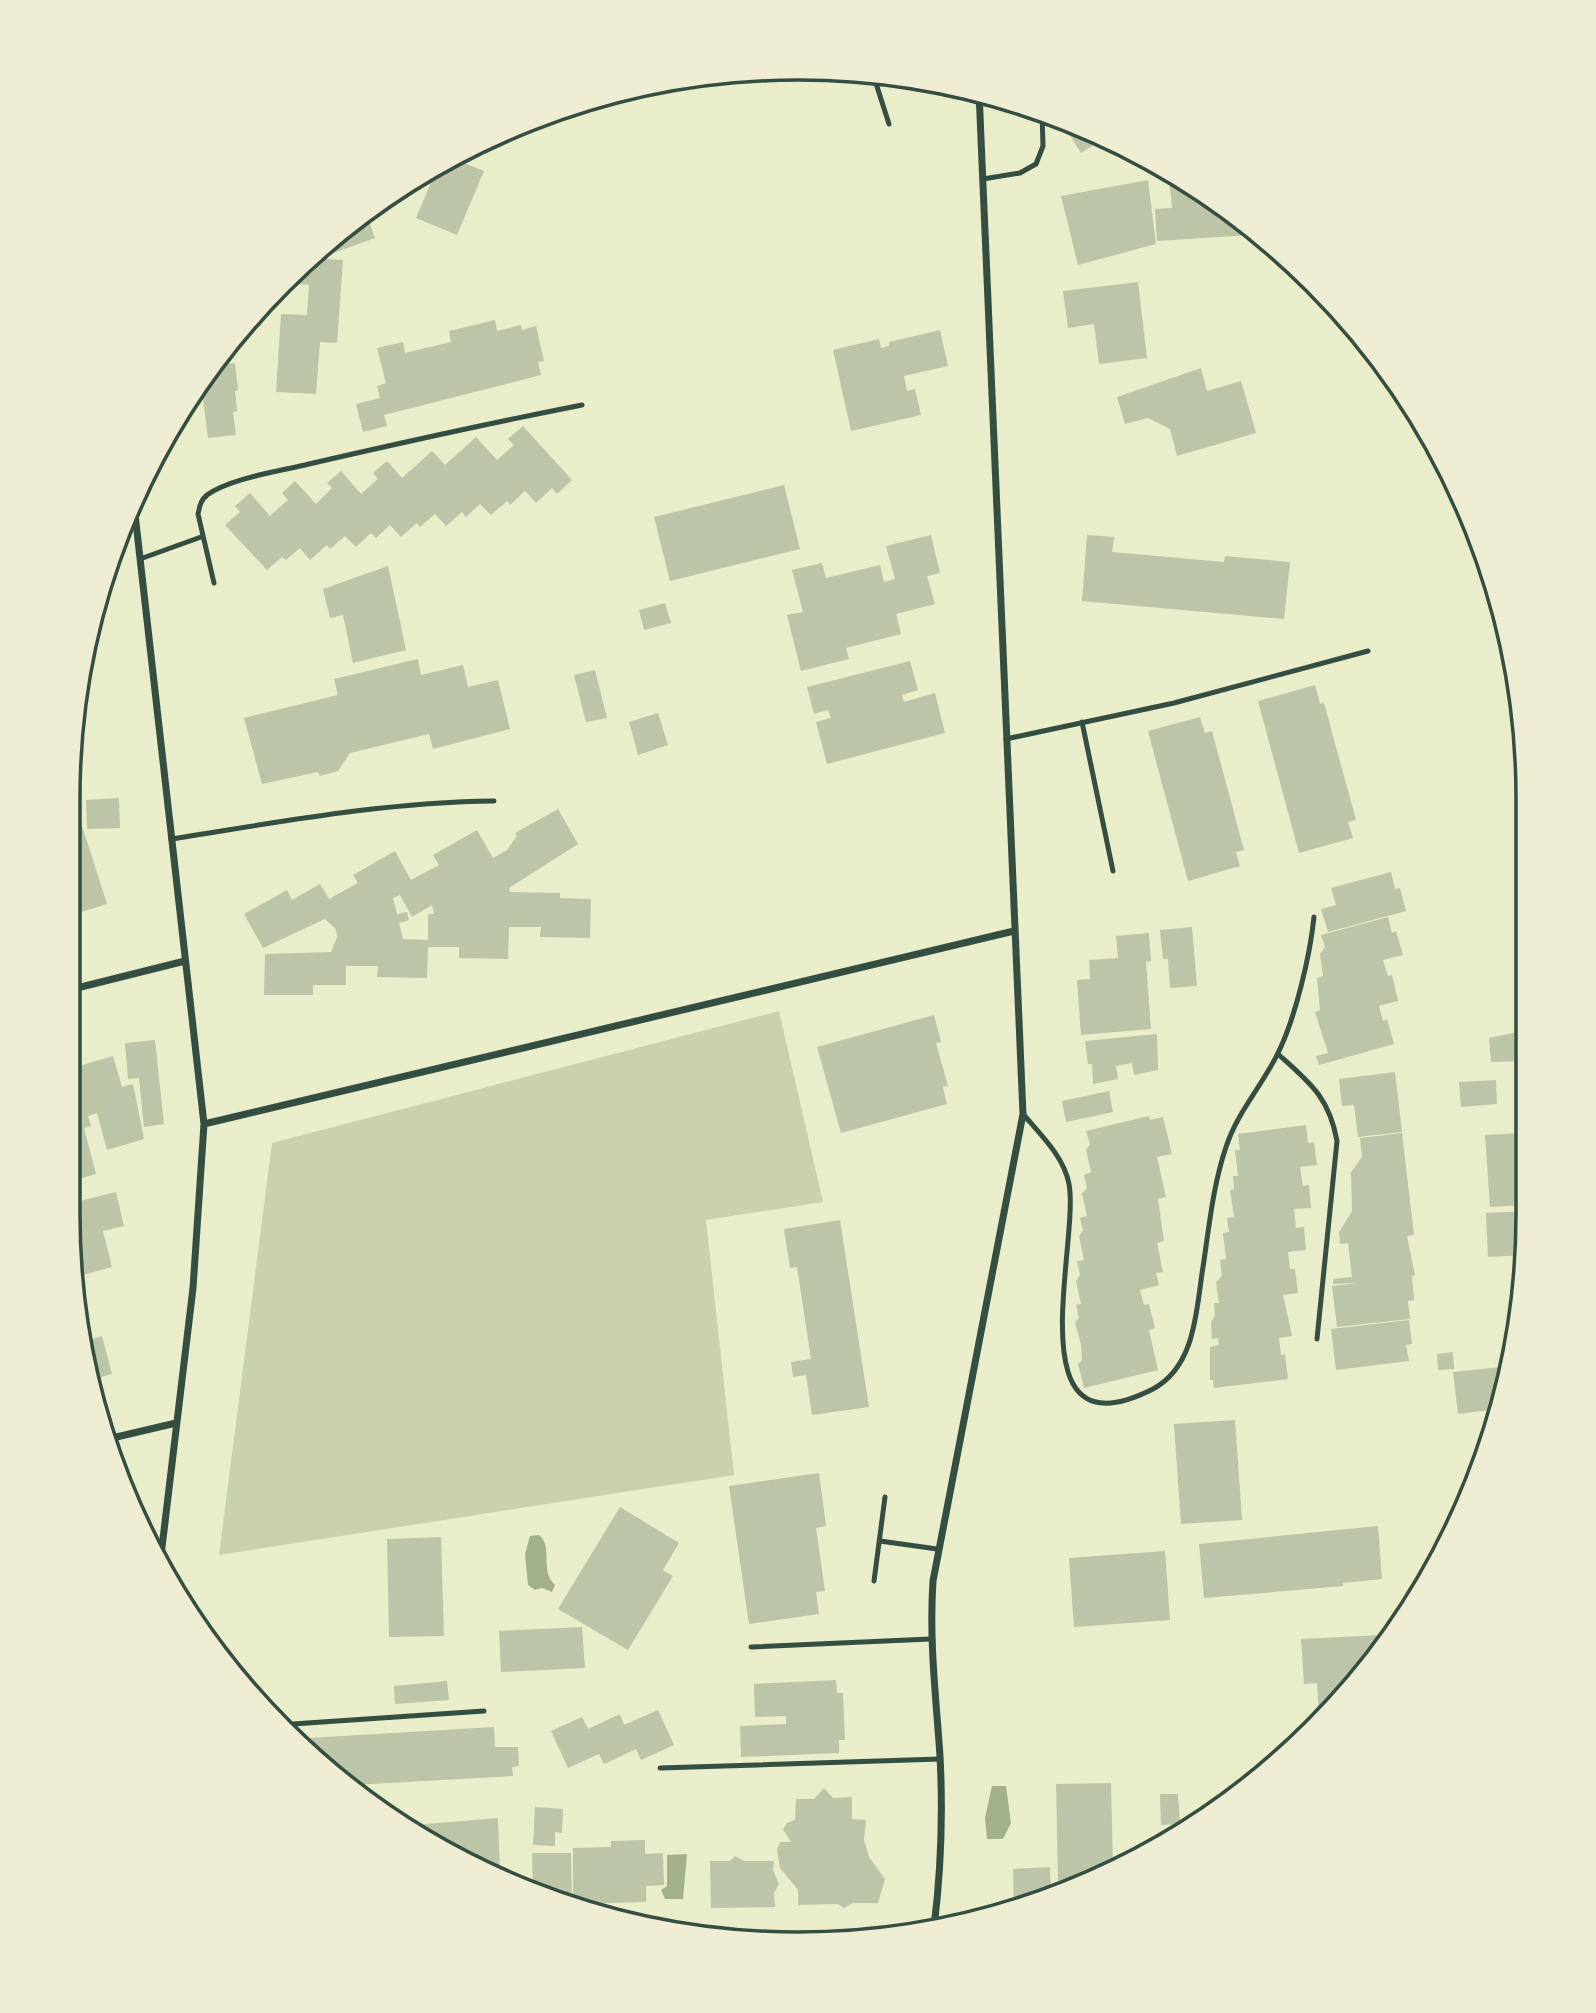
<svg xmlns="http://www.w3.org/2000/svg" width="1596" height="2013" font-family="'Varela Round',sans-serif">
  <rect width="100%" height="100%" fill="#e9edc9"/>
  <path fill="#cad2ad" d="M779,1011L823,1202L706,1220L734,1475L219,1555L272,1143Z"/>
  <path fill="#a3b18a" d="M539,1535C554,1548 539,1570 555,1585L552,1592L542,1588L535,1590L528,1585L525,1554L530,1536Z
    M992,1786H1006L1011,1823L1003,1839H987L985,1818Z
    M687,1854L683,1899H665L661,1890L667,1886V1855Z"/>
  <path fill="#bcc5a7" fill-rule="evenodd" d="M1061,121L1105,138L1081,153Z
    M452,158L484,171L457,235L416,218L439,163Z
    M1169,176L1243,219L1249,226L1250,235L1157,241L1155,209L1172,208Z
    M1148,180L1156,244L1078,265L1061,196Z
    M365,211L375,238L325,256L322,249Z
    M312,258L343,260L337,343L320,342L316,394L276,392L281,314L307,315L309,285L286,283Z
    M1138,282L1147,358L1099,364L1094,324L1068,328L1063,291Z
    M495,320L497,331L521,325L522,330L536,326L544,361L538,362L541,375L384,415L387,426L363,432L356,404L380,398L377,386L386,383L377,348L403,342L405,353L451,342L449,331Z
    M940,330L948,366L904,376L907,391L915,389L921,415L851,431L833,350L879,339L881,348L889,346V342Z
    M226,350L227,364L235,363L238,390L235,391L237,411L233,412L236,435L208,438L201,384Z
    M1201,368L1207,391L1241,381L1256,433L1177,456L1170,429L1148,418L1125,424L1117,397Z
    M523,426L572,480L557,494L552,488L536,503L525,491L510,505L507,501L491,515L480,504L466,517L462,512L446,526L435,514L420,527L417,523L401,537L390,525L376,538L371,533L356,547L345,536L330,549L327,545L310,560L300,548L286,560L282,557L267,570L225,525L240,512L235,506L250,493L270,516L288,500L282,493L295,481L316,504L332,488L327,483L341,471L361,494L378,479L373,473L387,461L402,478L432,451L445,465L476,437L497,460L514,445L508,439Z
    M784,485L800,549L670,581L654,517Z
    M931,535L940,573L927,576L935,604L896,614L901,634L846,648L849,659L801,671L787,615L803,612L792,570L822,563L826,578L880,565L884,582L895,579L886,546Z
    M1087,535L1114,537L1112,552L1224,562L1225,556L1290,562L1284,619L1082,601Z
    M388,566L406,650L353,663L343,615L330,618L323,589Z
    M665,603L671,623L644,630L639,610Z
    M418,659L421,675L463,665L468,687L498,680L510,729L433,749L429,734L350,753L338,771L320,776L318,772L262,784L244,718L338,695L334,679Z
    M910,661L918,690L902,695L904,702L935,693L945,733L827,764L816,722L831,718L828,710L814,714L807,687Z
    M595,670L607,718L586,722L574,675Z
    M1315,685L1320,704L1324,703L1356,820L1348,822L1353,838L1299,853L1258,701Z
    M658,713L668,745L638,755L629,722Z
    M1200,717L1205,733L1212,731L1244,850L1236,852L1240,866L1188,881L1148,731Z
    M119,798L120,828L87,829L86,800Z
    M75,804L107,904L75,914L69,900L70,806Z
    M558,809L578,844L509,888L510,892L560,893V898L591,899L590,938L540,937L541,927H509L508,959L459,958V947H428L427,978L377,977L378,966H346V985H313V995H264L265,954L331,952L337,937L336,929L325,919L263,948L244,914L287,890L292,900L320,884L329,899L358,883L353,875L395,851L411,880L439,865L433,855L477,830L493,858L507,850L517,836L515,833ZM400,895L412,917L432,905L434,914H428V940L403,939L399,923L409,920L407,912L397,914L393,898Z
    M1391,872L1395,889L1400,888L1406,911L1328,932L1321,909L1336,905L1331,888Z
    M1388,917L1392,933L1396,931L1403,955L1383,960L1388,976L1392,975L1398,1001L1379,1006L1383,1021L1387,1019L1394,1044L1319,1065L1316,1056L1328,1053L1315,1012L1320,1010L1317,978L1323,976L1320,954L1325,947L1321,935Z
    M1192,927L1197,986L1170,988L1168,959H1163L1160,930Z
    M1149,933L1151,961L1146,962L1151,1029L1081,1035L1077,980L1090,979L1089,960L1118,958L1116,936Z
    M934,1015L941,1042L936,1043L948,1086L943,1087L947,1104L841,1133L817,1047Z
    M1527,1030V1061L1491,1062L1489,1038Z
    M1157,1034L1158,1070L1134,1075L1132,1063L1116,1066L1118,1079L1093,1084L1092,1064H1088L1085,1041Z
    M155,1040L164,1124L144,1127L139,1078L128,1079L125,1043Z
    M113,1056L122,1087L133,1084L144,1139L107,1150L97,1113L88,1116L91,1126L84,1128L96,1174L68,1182L69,1069Z
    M1395,1072L1402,1132L1358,1137L1354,1105L1342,1106L1339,1079Z
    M1496,1080L1497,1104L1461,1107L1459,1082Z
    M1523,1081H1527V1122H1525Z
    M1109,1091L1113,1112L1066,1122L1062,1101Z
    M1149,1116L1150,1120L1163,1117L1172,1154L1157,1157L1166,1197L1158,1199L1164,1241L1157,1243L1163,1272L1156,1273L1159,1285L1140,1290L1144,1305L1149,1304L1155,1328L1149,1330L1158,1370L1084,1388L1078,1364L1082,1360L1081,1345L1075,1323L1079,1318L1076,1305L1081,1304L1076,1281L1080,1275L1077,1261L1084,1260L1079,1236L1083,1230L1080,1218L1087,1216L1082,1194L1087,1188L1084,1175L1091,1172L1086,1150L1090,1144L1086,1131Z
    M1306,1125L1308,1143L1314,1142L1317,1165L1300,1167L1303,1186L1309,1185L1311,1208L1294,1209L1296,1228L1304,1227L1306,1250L1288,1252L1290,1269H1295L1298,1293L1283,1295L1292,1336L1279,1338L1281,1355L1285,1354L1288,1379L1214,1388L1213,1380H1210V1347L1219,1345L1218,1338L1212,1339L1211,1322L1215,1316L1214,1303H1219L1216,1282L1222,1276L1220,1260L1226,1259L1223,1233L1229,1232L1227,1218L1234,1217L1230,1190L1234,1189L1233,1176H1238L1235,1150H1240L1238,1134Z
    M1402,1133L1414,1235L1407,1236L1415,1275L1412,1276L1414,1300L1408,1301L1410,1319L1337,1327L1332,1286L1358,1283L1333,1284V1279L1352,1277L1348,1243L1340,1244L1339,1232L1352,1211L1351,1172L1362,1157L1360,1138Z
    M1522,1133L1527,1205L1490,1207L1485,1135Z
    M116,1192L124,1226L103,1231L112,1267L76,1277L68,1204Z
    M1528,1211L1524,1255L1488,1257L1486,1213Z
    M840,1220L869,1407L812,1415L806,1375L793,1377L791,1362L811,1359L797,1267L790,1268L784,1229Z
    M1409,1320L1412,1344L1406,1345L1409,1361L1336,1370L1331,1329Z
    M102,1336L112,1374L90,1380L85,1341Z
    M1453,1352L1454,1369L1438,1370L1437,1354Z
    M1511,1366L1501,1401L1489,1402L1490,1410L1458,1414L1453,1372Z
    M1235,1420L1242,1520L1181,1524L1174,1424Z
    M819,1473L826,1526L816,1528L825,1591L816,1592L819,1614L749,1624L729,1486Z
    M620,1507L679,1543L663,1570L673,1576L628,1650L558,1609Z
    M1378,1526L1382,1579L1343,1583V1586L1204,1598L1199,1544Z
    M441,1537L444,1636L389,1637L387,1539Z
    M1165,1551L1170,1620L1074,1627L1069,1558Z
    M582,1627L585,1668L501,1672L499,1631Z
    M1381,1635L1382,1646L1319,1718L1317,1683L1304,1684L1301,1639Z
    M836,1680L837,1693H843L845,1740H839V1753L741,1757L740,1726L786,1724V1716L755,1717L754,1684Z
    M447,1681L449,1700L395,1704L394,1686Z
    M658,1710L674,1745L641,1760L636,1749L604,1764L599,1754L568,1768L551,1731L582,1717L588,1729L620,1714L624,1725Z
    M494,1727L495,1747H518L519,1766L512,1767L513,1776L353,1785L292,1739Z
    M1111,1783L1113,1868L1082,1881H1058L1056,1784Z
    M824,1788L833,1798L852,1797V1819L866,1820L864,1840L869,1857L885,1879L878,1903H853L844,1908L838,1904L798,1905V1890L780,1868L777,1850L780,1842H791L783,1829L787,1823L795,1820L796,1799H814Z
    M1160,1794H1178L1180,1824L1161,1825Z
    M535,1807L563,1809L562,1833L555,1832V1846L533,1845Z
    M498,1818L500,1875L433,1847L414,1833V1825Z
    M645,1840V1854L663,1853L664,1885L646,1886V1902L573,1904V1848L611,1847V1841Z
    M532,1853H571L572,1904L533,1888Z
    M735,1856L744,1861H774L773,1870L779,1884L774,1893L775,1907L711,1908L710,1861H730Z
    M1050,1867L1051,1893L1014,1909L1013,1869Z"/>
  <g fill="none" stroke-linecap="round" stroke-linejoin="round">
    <path stroke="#344e41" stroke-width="5" d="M873,74L889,124
      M983,179L1020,173L1036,164L1043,146L1042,114
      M140,559L201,537
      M214,583L198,514C200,506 200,501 207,495C230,478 281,471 309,464C400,443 491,423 582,405
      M1082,722L1113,871
      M1006,739L1174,703L1368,651
      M171,839C279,822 386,802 494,801
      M1278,1054C1310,1083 1329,1097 1337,1141L1317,1339
      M1023,1114C1041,1135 1064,1157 1069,1184C1080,1244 1013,1460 1153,1389C1196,1366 1196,1310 1203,1267C1209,1228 1213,1185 1226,1147C1237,1113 1261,1087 1277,1055C1295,1020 1310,956 1314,917
      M880,1541L937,1549
      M874,1581L885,1497
      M751,1647L930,1639
      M278,1725L484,1711
      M660,1768L940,1759"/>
    <path stroke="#344e41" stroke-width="7" d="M134,505L204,1124L193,1288L160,1564
      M69,990L185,961
      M204,1124L1014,931
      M108,1439L176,1423
      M934,1927C941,1871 943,1813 940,1756C936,1697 929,1640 933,1581L1023,1114L979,92
      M758,1939L863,1936"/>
  </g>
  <path d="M0 0H1596V2013H0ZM798 80H798A718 718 0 0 1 1516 798V1214A718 718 0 0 1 798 1932H798A718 718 0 0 1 80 1214V798A718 718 0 0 1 798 80Z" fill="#eeecd3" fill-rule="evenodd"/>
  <path fill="none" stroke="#344e41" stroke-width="3.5" d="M798 80H798A718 718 0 0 1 1516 798V1214A718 718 0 0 1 798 1932H798A718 718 0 0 1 80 1214V798A718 718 0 0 1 798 80Z"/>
</svg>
